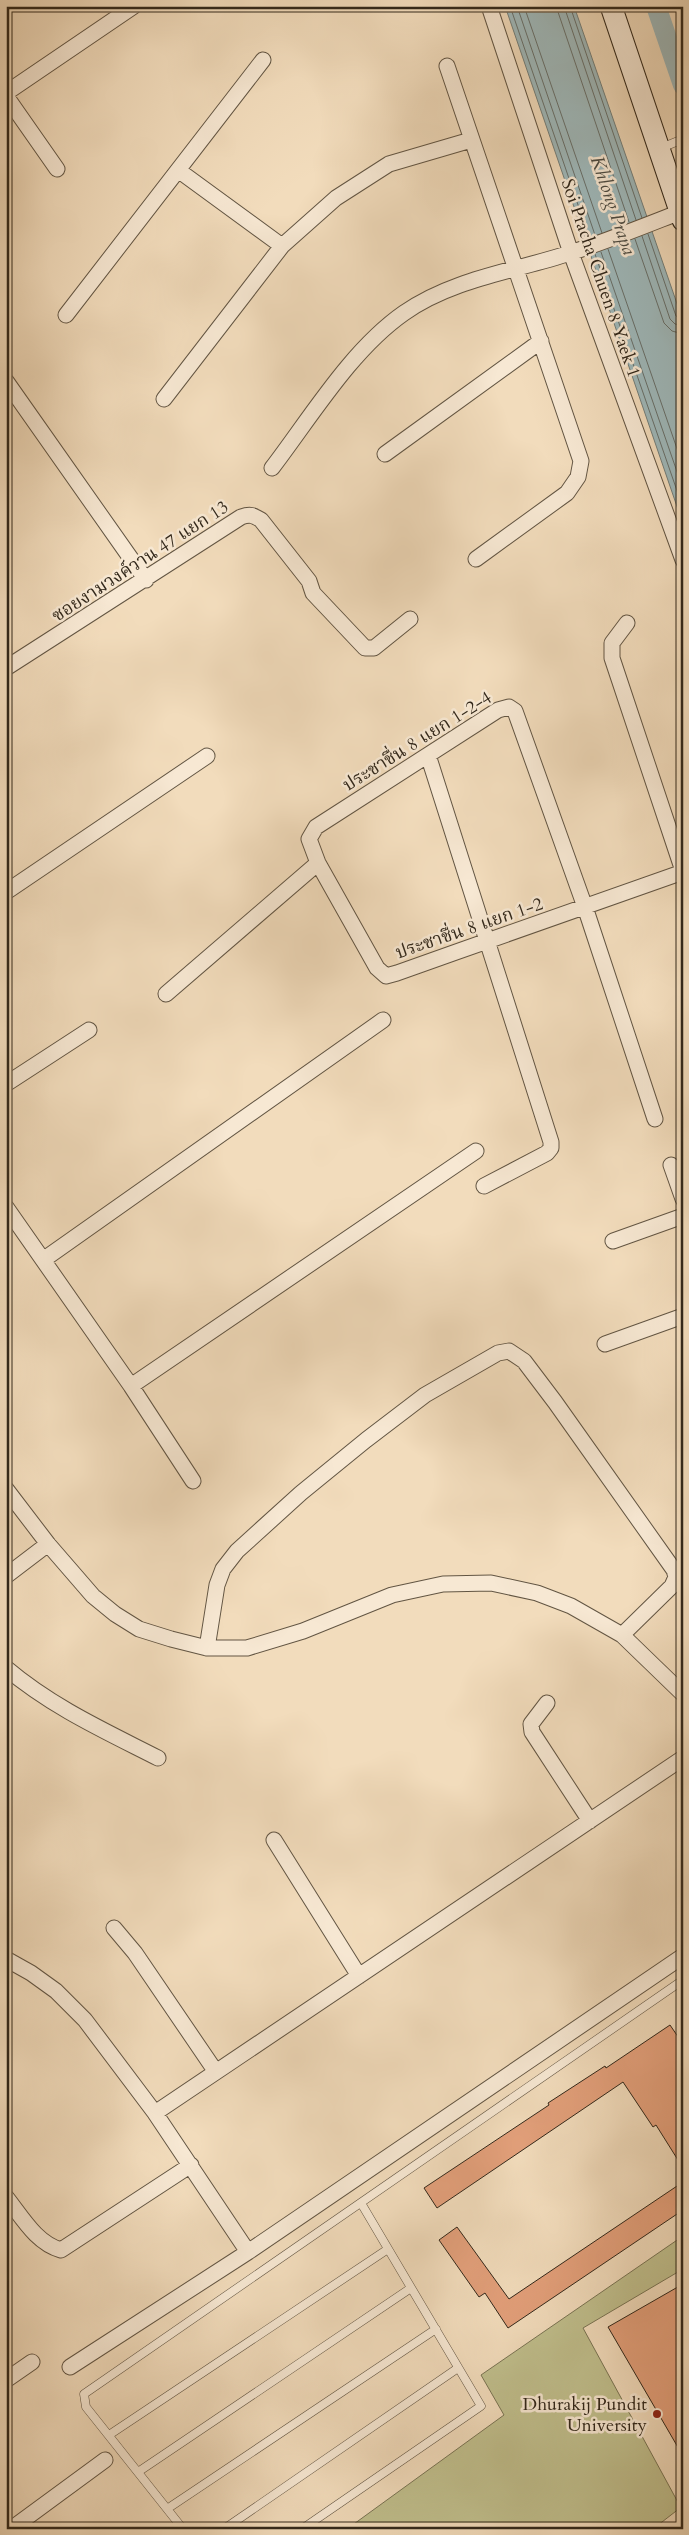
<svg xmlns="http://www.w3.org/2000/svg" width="689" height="2535" font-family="Cardo,'Noto Serif Thai',serif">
  <rect width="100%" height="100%" fill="#f2dcbc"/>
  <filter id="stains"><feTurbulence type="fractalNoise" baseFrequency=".004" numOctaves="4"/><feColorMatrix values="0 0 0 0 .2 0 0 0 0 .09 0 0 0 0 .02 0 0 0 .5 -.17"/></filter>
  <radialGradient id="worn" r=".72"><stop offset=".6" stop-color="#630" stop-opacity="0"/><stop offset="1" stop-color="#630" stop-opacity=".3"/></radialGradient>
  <path fill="#c0bf8d" stroke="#797454" d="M683,2236V2269L583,2328L680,2506L683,2499V2523L680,2520V2508L653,2529H347L504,2415L481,2375Z"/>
  <path fill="#9fb9bb" stroke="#737f7b" d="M505,6H574L683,321V524Z"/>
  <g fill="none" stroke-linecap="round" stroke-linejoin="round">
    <path stroke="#68706b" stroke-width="1" d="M510,6L589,237
      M517,6L595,235
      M524,6L602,233
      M556,6L629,222
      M564,6L636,220
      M570,6L642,218
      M648,234L676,316L683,320
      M642,236L670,319L675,324L683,326
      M635,239L664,323L672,331L683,334
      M608,249L683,466
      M601,252L683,489
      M595,254L683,508"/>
    <path stroke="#9fb9bb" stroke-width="20" d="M656,6L683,85"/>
  </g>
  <path fill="#e3a07b" stroke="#32281b" d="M670,2025L683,2044V2168L656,2125L653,2127L623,2082L437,2208L424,2188L549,2105L548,2103L605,2066L606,2068Z
    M683,2182V2210L508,2328L485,2293L479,2297L439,2240L457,2227L509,2299Z
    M683,2284V2456L608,2327Z"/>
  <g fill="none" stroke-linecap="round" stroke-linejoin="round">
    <g stroke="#625543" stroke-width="9">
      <path id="lane" d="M661,148L683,139
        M109,2435L388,2249
        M138,2472L411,2288
        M167,2509L436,2329
        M183,2529L86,2407L84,2394L683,1980
        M224,2529L458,2368
        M302,2529L481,2406L361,2203"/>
    </g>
    <g stroke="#625543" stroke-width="17">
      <path id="street" d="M489,6L571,253L683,560
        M447,66L581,461L578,477L567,493L476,559
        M6,93L134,6
        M6,96L57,169
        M178,170L282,246
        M66,315L263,60
        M6,381L146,580
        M164,399L282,246L336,198L389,164L471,140
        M385,454L541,341
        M272,468C311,417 351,350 404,313C452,279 515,271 570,253C607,241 644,226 680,212
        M627,623L612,643V658L683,871
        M6,668L241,517C250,514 253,515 261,520L309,581L313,593L365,648H374L410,619
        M428,755L551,1142V1148L547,1153L484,1186
        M6,892L207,756
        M166,994L318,863
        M6,1084L89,1030
        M655,1119L585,907L515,711L509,707L498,710L316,827L309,839L318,863L377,968L386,976L397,973C492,939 587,906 683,872
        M671,1165L683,1199
        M6,1207L131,1386L193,1481
        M613,1241L683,1216
        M43,1260L383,1020
        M605,1344L683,1316
        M131,1386L476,1151
        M6,1489L48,1544L93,1596L115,1614L139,1629L171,1639L207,1648H247L303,1631L392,1595L443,1584L491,1583L537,1593L571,1606L622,1635L683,1694
        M6,1576L48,1544
        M207,1648L217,1585L223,1569L237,1551L301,1493L366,1440L425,1395L498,1353L509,1351L524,1361L555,1402L674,1570L676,1577L672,1586L622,1635
        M6,1668C52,1707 105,1731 158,1758
        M547,1703L531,1724L532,1732L590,1821
        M274,1840L359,1976
        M114,1928L135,1953L216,2072
        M6,1959L31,1973L56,1991L85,2020L155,2113L248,2252
        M155,2113L683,1758
        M6,2197C22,2217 36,2243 61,2250L191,2165
        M70,2367L248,2252L683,1956
        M6,2380L32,2362
        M11,2529L105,2460"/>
    </g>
    <g stroke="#32281b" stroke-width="23">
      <path id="secondary" d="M611,6L683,220"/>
    </g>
    <use href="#lane" stroke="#f7e8d3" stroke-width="8"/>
    <use href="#street" stroke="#f7e8d3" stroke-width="15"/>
    <use href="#secondary" stroke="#f7e8d3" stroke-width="21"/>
  </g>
  <circle fill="#8f2418" stroke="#f7e8d3" stroke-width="2" cx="657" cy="2414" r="5"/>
  <g text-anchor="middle" stroke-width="5" stroke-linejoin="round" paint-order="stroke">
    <g font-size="18" fill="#32281b" stroke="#f7e8d3">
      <text transform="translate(601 278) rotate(71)" y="6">Soi Pracha Chuen 8 Yaek 1</text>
      <text transform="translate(140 561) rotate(-33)" y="6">ซอยงามวงค์วาน 47 แยก 13</text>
      <text transform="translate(417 741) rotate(-32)" y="6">ประชาชื่น 8 แยก 1-2-4</text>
      <text transform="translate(469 928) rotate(-19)" y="6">ประชาชื่น 8 แยก 1-2</text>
    </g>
    <g font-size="18" fill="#32281b" stroke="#f7e8d3" text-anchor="end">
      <text x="647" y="2410">Dhurakij Pundit<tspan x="647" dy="21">University</tspan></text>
    </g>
    <g font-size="19" font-style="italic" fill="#4d4c43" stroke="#f7e8d3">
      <text transform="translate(614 205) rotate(71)" y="7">Khlong Prapa</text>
    </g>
  </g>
  <rect width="689" height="2535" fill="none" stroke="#f2dcbc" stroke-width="25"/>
  <rect x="8" y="8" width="674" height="2520" fill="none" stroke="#32281b" stroke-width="2.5"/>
  <rect x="12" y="12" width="664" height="2510" fill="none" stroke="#32281b"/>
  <rect width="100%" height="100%" filter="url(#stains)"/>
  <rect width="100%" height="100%" fill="url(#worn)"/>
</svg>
